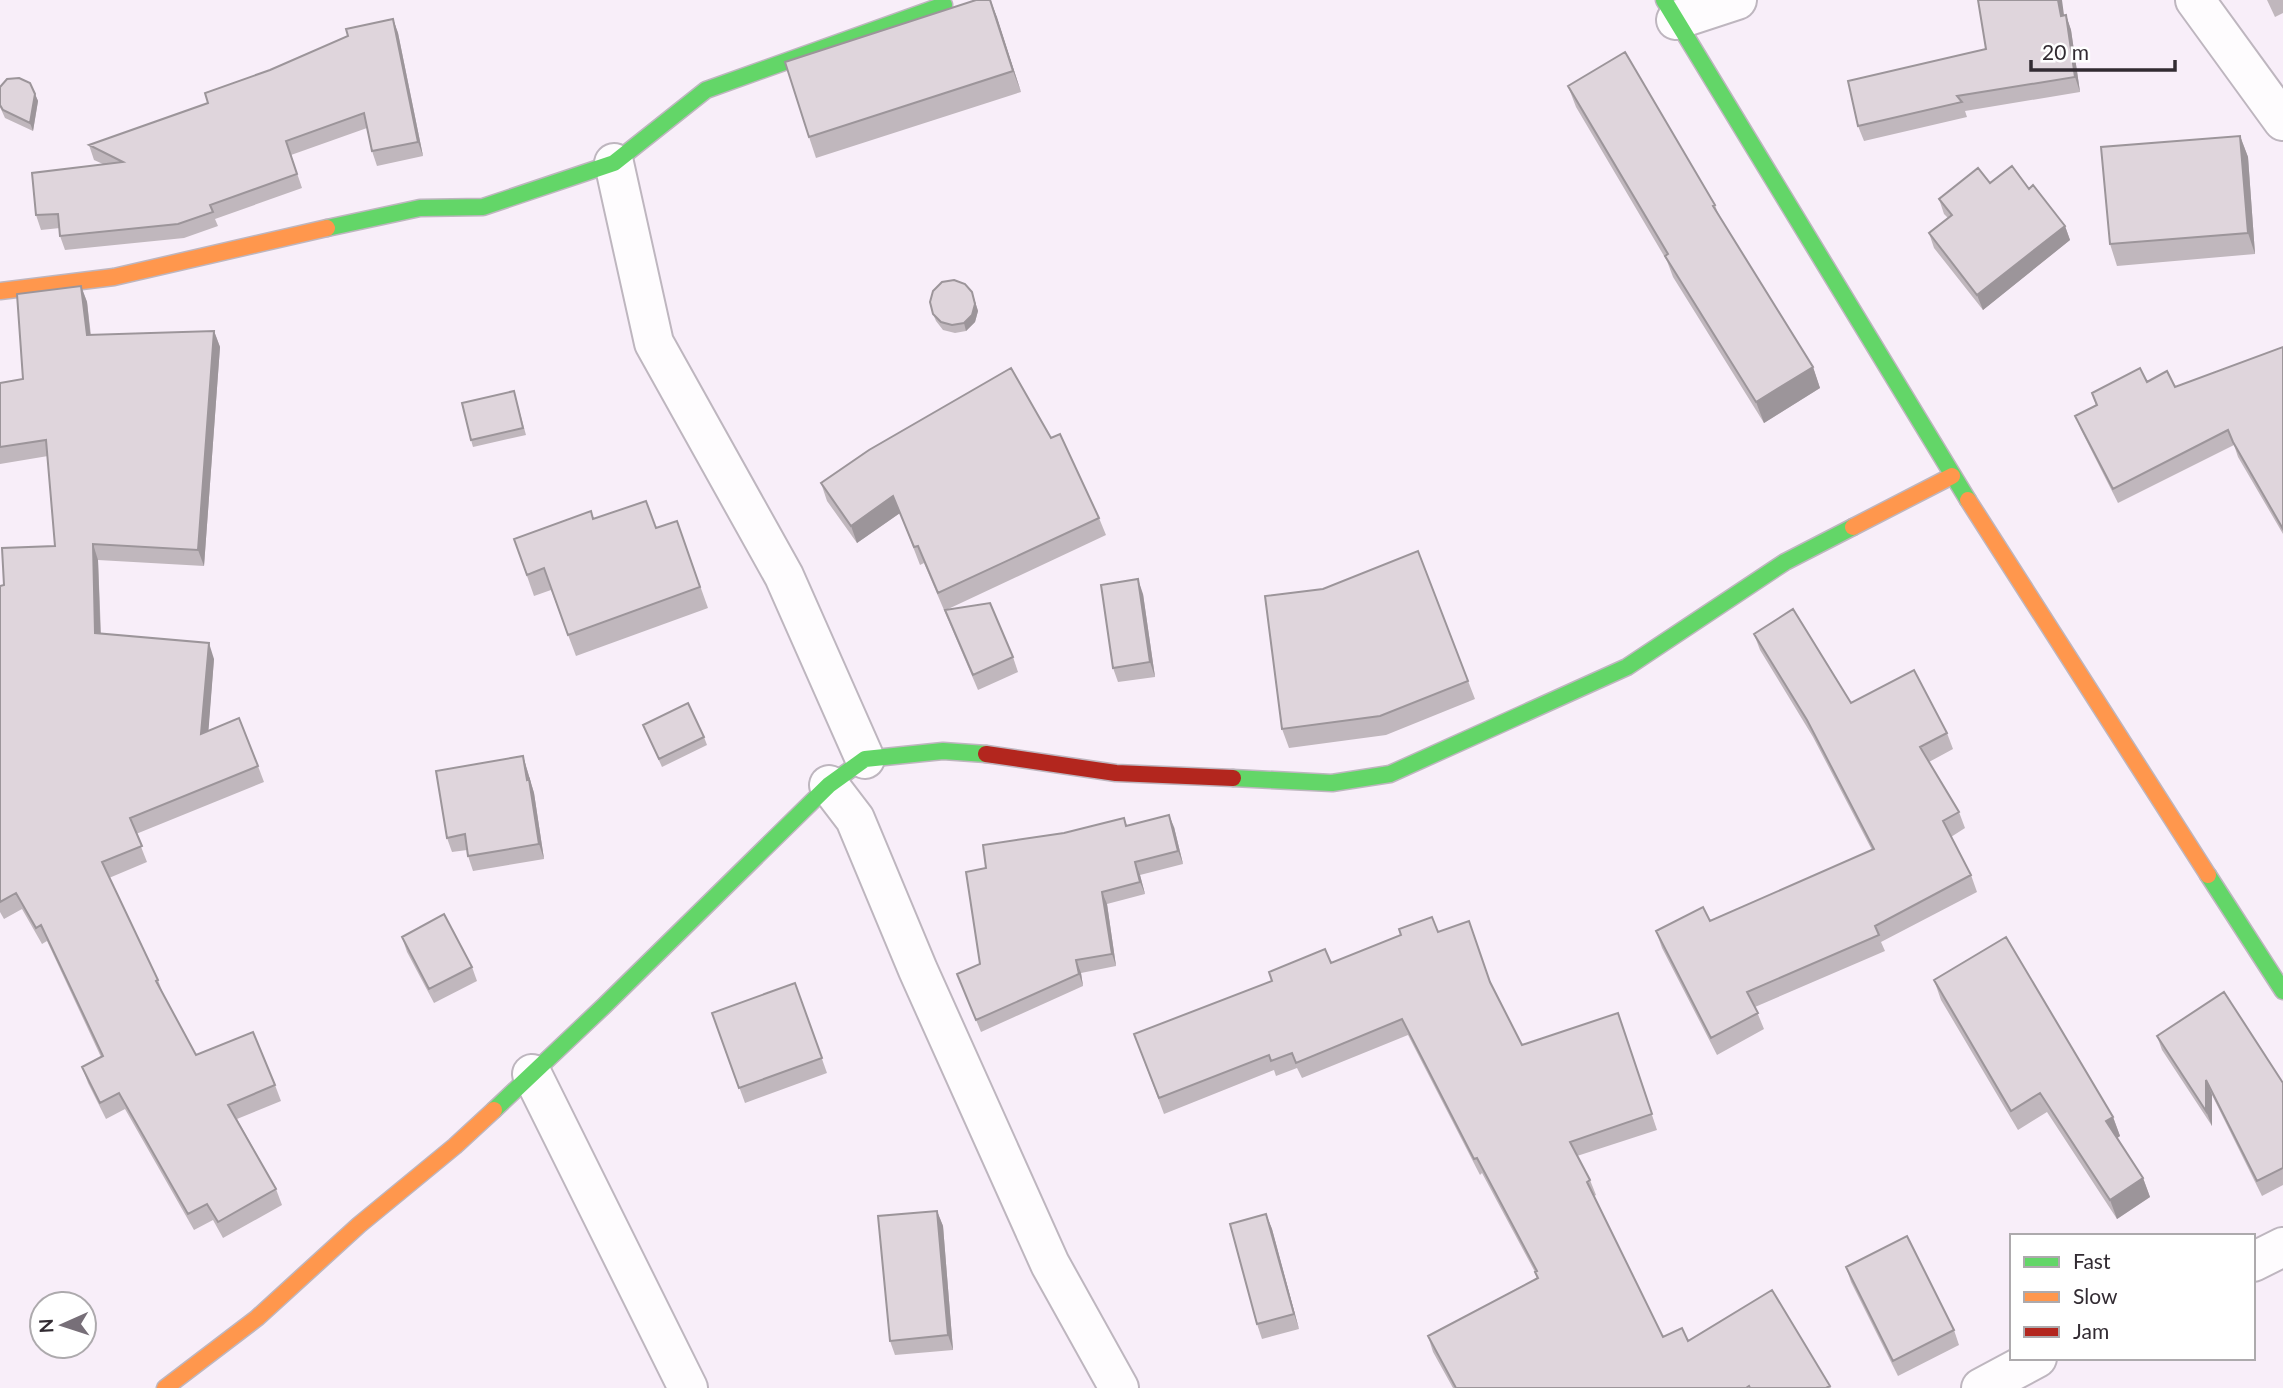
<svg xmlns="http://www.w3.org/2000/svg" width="2283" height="1388" font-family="Lato,sans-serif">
  <rect width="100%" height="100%" fill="#f8eef9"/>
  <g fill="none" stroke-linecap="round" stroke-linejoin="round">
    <g stroke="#beb6bf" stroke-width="42">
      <path id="street" d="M2195,0L2283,121
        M1676,20L1737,0
        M614,163L654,343L784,576L865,759
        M829,785L855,819L918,970L1050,1264L1119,1388
        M532,1074L688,1388
        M2253,1262L2283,1247
        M1981,1388L2037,1358"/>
    </g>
    <g stroke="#beb6bf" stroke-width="19">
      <path id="fast" d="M1664,0L1968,500
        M327,228L420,208L483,207L614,163L706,90L944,5
        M1233,778L1332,783L1390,774L1627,667L1785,562L1853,527
        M2208,875L2283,991
        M494,1110L604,1006L829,785L865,759L943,751L986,754"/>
    </g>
    <g stroke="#beb6bf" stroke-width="19">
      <path id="slow" d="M0,291L114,277L327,228
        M1968,500L2208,875
        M1853,527L1952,476
        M165,1388L257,1318L359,1225L455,1146L494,1110"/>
    </g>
    <g stroke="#beb6bf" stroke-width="19">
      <path id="jam" d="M986,754L1116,773L1233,778"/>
    </g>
    <use href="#street" stroke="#fefcfe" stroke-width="38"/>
    <use href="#fast" stroke="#63d668" stroke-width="16"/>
    <use href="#slow" stroke="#ff974d" stroke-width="16"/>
    <use href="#jam" stroke="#b3261e" stroke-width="16"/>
  </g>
  <path fill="#c0b7bd" d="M991,0L1021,92L816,158L809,137Z
    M2267,0H2283V13L2275,17Z
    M2064,15H2066L2071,30L2080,92L1965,111L1967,117L1864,141L1858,126L1986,49Z
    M393,19L398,33L423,156L377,166L372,151L367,128L291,155L302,188L215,219L218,226L184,238L65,250L60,236V228L41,230L36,215L103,164L94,160L89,145L208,103L270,70Z
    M1568,86L1715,205L1719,216L1813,367L1820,388L1764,423L1673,277L1667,261L1576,107Z
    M0,87L35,94L38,101L33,131L5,118L0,107Z
    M2240,136L2248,157L2255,254L2117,266L2110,244Z
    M1990,183L2029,189L2065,226L2070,240L1983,310L1934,248L1929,233L1948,218L1944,214L1939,199Z
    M81,286L87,302L91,335L214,331L220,347L204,566L98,560L101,633L214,659L208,731L258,766L264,782L136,834L147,862L109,878L158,980L164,996L196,1055L275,1085L281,1101L237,1119L276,1189L282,1205L223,1238L213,1220L194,1230L125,1109L106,1119L88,1083L82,1067L101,1057L47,941L42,944L22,909L4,919L0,912V586L4,585L55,546L48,456L0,464V383L23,379Z
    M972,292L978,311L975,322L966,331L955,333L943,330L936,321L933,314Z
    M2283,347V534L2238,457L2234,445L2118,503L2081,430L2075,416L2096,405L2092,393L2147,382L2175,387Z
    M514,391L526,435L473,447L471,440Z
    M1051,438L1099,518L1106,535L946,610L1013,657L1018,672L978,690L924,563L920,565L900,513L857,543L827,501L821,483Z
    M677,521L708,608L576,656L551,590L534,596L514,539L656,528Z
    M1418,551L1475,699L1386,735L1289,748L1282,729Z
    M1143,594L1155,677L1118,682L1113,668Z
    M1754,634L1851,703L1947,733L1953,749L1929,762L1959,812L1965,828L1951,837L1971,875L1977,892L1881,942L1885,951L1755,1007L1764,1029L1717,1055L1662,948L1656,931L1710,921L1872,850L1813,737L1760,650Z
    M643,725L704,737L707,745L662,767Z
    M523,756L534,793L544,859L473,871L468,856L467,850L452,852L447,838Z
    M1124,818L1127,826L1174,827L1183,864L1140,875L1145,894L1107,904L1116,966L1081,973L1083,986L981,1032L957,974L980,964L1064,833Z
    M402,937L472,967L477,981L434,1003L407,952Z
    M1331,963L1491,984L1522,1045L1618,1013L1657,1130L1577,1156L1590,1180L1596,1195L1594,1196L1663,1337L1688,1341L1830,1386L1831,1388H1453L1433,1352L1428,1336L1537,1278L1535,1272L1482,1173L1480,1175L1408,1035L1302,1078L1297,1068L1276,1076L1274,1070L1164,1114L1134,1034Z
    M1934,980L2113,1117L2120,1136L2117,1138L2143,1178L2150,1197L2117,1219L2047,1112L2018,1130L1941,1000Z
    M795,983L827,1073L745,1103L712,1013Z
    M2157,1036L2283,1083V1185L2262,1196L2212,1095V1126L2162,1050Z
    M937,1211L943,1226L953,1350L895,1355L890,1341Z
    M1266,1214L1272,1229L1299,1329L1262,1339L1257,1324Z
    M1846,1267L1954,1330L1959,1345L1898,1376L1851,1282Z"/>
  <path fill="#9c959a" d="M990,0L997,17L1021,92L1013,71Z
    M2058,0H2062L2066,30L2061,16Z
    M2066,15L2071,30L2080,92L2075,77Z
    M393,19L398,33L423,156L418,142Z
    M35,94L38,101L33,131L30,123Z
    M2240,136L2248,157L2255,254L2248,233Z
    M2065,226L2070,240L1983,310L1977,295Z
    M81,286L87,302L92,351L87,335Z
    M972,292L978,311L975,322L966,331L964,323Z
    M214,331L220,347L204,566L198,550Z
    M1813,367L1820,388L1764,423L1756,402Z
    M893,496L900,513L857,543L851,526Z
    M93,544L98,560L101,649L95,633Z
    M1138,579L1143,594L1155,677L1150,662Z
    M209,643L214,659L207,750L201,734Z
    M523,756L534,793L544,859L539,844Z
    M1169,815L1174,827L1183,864L1178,851Z
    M1135,862L1140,875L1145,894L1140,882Z
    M1102,892L1107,904L1116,966L1112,954Z
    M1076,960L1081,973L1083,986L1079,974Z
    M2206,1080L2212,1095V1126L2206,1111Z
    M2113,1117L2120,1136L2113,1141L2106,1121Z
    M2143,1178L2150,1197L2117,1219L2110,1200Z
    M937,1211L943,1226L953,1350L948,1335Z
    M1266,1214L1272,1229L1299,1329L1294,1314Z"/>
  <path fill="#dfd5dc" stroke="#9c959a" stroke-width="2" d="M976,0H990L1013,71L809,137L785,62Z
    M1978,0H2058L2061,16L2066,15L2075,77L1957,96L1962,102L1858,126L1848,81L1986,49Z
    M393,19L418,142L372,151L364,113L286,141L297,174L210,205L213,212L178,224L60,236L58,214L36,215L32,173L123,162L89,145L208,103L205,93L270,70L348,36L346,29Z
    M1625,52L1715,205L1713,206L1813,367L1756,402L1665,256L1668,254L1568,86Z
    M19,78L30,83L35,94L30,123L3,110L0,105V87L7,79Z
    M2240,136L2248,233L2110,244L2101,147Z
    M2012,166L2029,189L2033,185L2065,226L1977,295L1929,233L1952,215L1939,199L1978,168L1990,183Z
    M954,280L965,284L972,292L975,304L972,315L964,323L952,325L941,322L933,314L930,302L933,291L942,282Z
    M81,286L87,335L214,331L198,550L93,544L95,633L209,643L201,734L239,718L258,766L130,818L142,846L102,862L158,980L156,981L196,1055L253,1032L275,1085L228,1105L276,1189L218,1222L207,1204L188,1214L119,1093L100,1103L82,1067L103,1056L41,925L36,928L16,893L0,902V586L4,585L2,548L55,546L46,440L0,447V383L23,379L17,294Z
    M2283,347V529L2233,442L2228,430L2113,489L2075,416L2097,405L2092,393L2140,368L2147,382L2167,371L2175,387Z
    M1011,368L1051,438L1060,434L1099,518L938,593L918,546L914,547L893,496L851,526L821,483L869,450Z
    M514,391L523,428L471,440L462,403Z
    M646,501L656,528L677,521L700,587L568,635L544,568L527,575L514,539L591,511L593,519Z
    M1418,551L1468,681L1380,716L1282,729L1265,596L1323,589Z
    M1138,579L1150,662L1113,668L1101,585Z
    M990,603L1013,657L973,675L945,610Z
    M1793,609L1851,703L1914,670L1947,733L1920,747L1959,812L1943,821L1971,875L1875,926L1879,935L1747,992L1758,1013L1711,1038L1656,931L1703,907L1710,921L1874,849L1807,720L1754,634Z
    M688,703L704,737L659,759L643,725Z
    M523,756L527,780L529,779L539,844L468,856L465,834L447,838L436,771Z
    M1169,815L1178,851L1135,862L1140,882L1102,892L1112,954L1076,960L1079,974L976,1020L957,974L980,964L966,872L986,868L983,845L1064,833L1124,818L1126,826Z
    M444,914L472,967L429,989L402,937Z
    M1432,917L1438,932L1469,921L1490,982L1522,1045L1618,1013L1652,1114L1570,1142L1590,1180L1587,1182L1663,1337L1682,1328L1688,1341L1772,1290L1830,1386L1826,1388H1750L1749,1386L1746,1388H1456L1428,1336L1538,1278L1535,1272L1537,1271L1477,1158L1474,1159L1402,1019L1296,1063L1292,1053L1271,1061L1269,1055L1159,1098L1134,1034L1272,981L1269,972L1325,949L1331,963L1401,935L1399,929Z
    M2006,937L2113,1117L2106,1121L2143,1178L2110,1200L2040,1093L2011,1111L1934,980Z
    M795,983L822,1058L739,1088L712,1013Z
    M2224,992L2283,1083V1168L2257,1181L2206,1080V1111L2157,1036Z
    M937,1211L948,1335L890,1341L878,1216Z
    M1266,1214L1294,1314L1257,1324L1230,1224Z
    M1907,1236L1954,1330L1893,1361L1846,1267Z"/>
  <rect x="2010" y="1234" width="245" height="126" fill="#ffffff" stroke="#adaaad" stroke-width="2"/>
  <rect x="2024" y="1257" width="35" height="10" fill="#63d668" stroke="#adaaad" stroke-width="2"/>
  <text x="2073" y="1269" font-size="21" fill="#322b32">Fast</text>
  <rect x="2024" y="1292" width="35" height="10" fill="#ff974d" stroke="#adaaad" stroke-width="2"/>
  <text x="2073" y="1304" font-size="21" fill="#322b32">Slow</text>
  <rect x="2024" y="1327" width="35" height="10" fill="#b3261e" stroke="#adaaad" stroke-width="2"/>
  <text x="2073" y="1339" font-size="21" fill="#322b32">Jam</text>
  <g transform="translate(63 1325) rotate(267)"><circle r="33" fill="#ffffff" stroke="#adaaad" stroke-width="2"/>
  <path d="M0-5L12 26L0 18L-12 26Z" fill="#776f78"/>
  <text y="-10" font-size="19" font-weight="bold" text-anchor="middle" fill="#322b32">N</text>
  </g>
  <path d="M2031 60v10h144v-10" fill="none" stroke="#322b32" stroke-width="3.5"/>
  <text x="2042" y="60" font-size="21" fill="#322b32" stroke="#ffffff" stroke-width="5" paint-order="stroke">20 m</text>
</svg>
